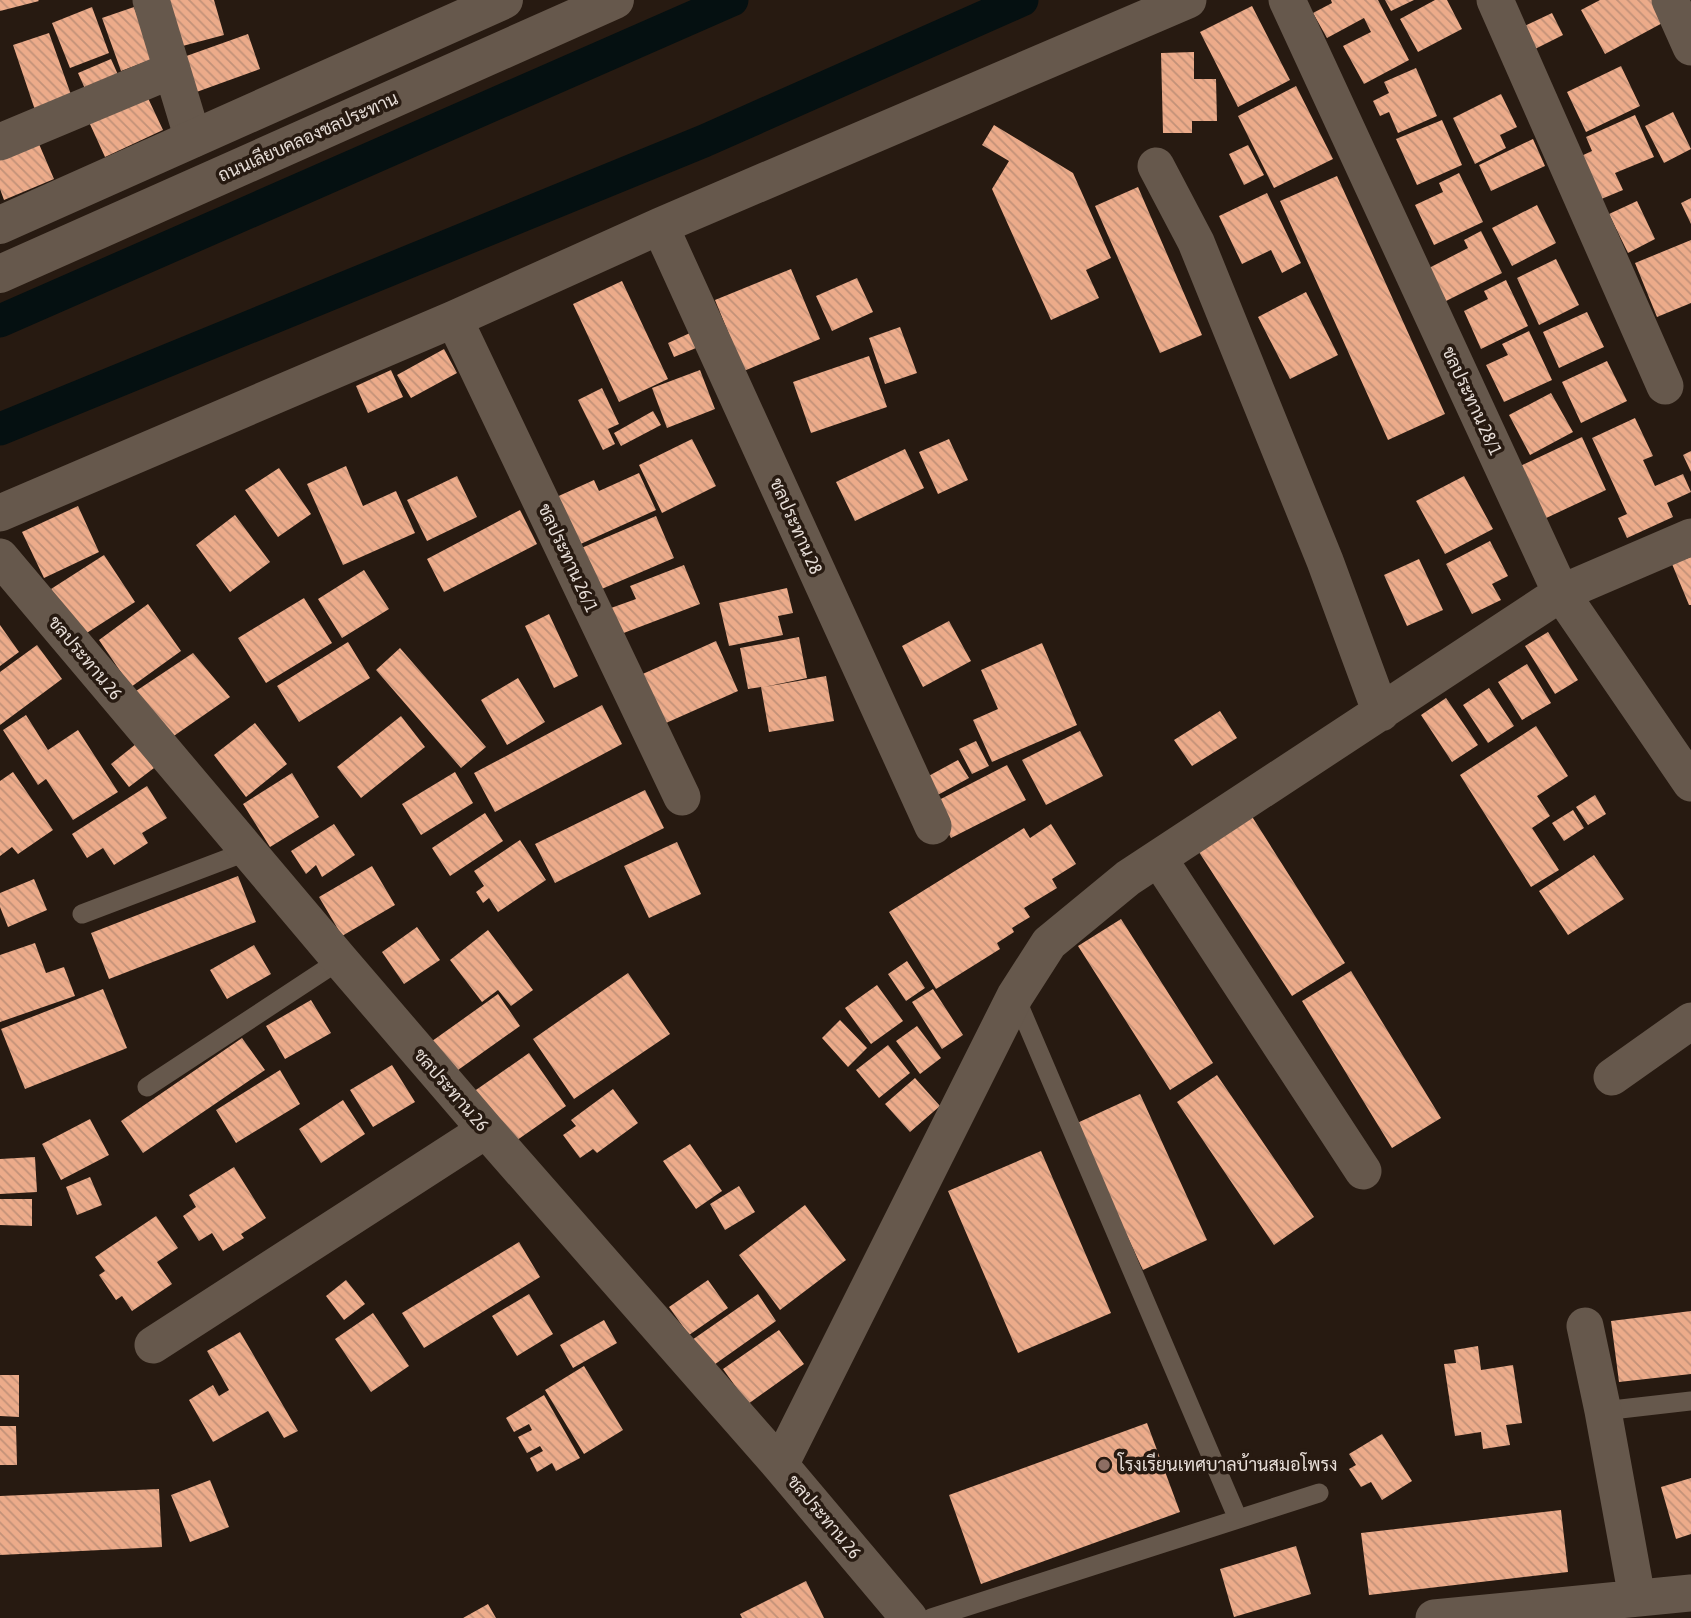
<svg xmlns="http://www.w3.org/2000/svg" width="1691" height="1618" font-family="'Asap Condensed',Sarabun,sans-serif">
  <defs>
    <pattern id="building-back-hatch" width="6" height="6" patternUnits="userSpaceOnUse" patternTransform="scale(1.75)"><rect width="6" height="6" fill="#ecab8a"/><path d="M-1 5l2 2M0 0l6 6M5-1l2 2" fill="none" stroke="#c29178"/></pattern>
  </defs>
  <rect width="100%" height="100%" fill="#271a11"/>
  <g fill="none" stroke-linecap="round" stroke-linejoin="round">
    <path stroke="#051011" stroke-width="33" d="M0,321L732,0
      M0,429L704,141L1022,0"/>
  </g>
  <path fill="url(#building-back-hatch)" d="M0,0H38L39,1L0,11Z
    M161,0H214L224,35L175,48Z
    M1331,0H1378L1409,60L1364,84L1343,46L1371,32L1364,18L1327,38L1313,13L1332,3Z
    M1385,0H1414L1391,11Z
    M1435,0H1447L1462,29L1418,52L1400,19Z
    M1600,0H1657L1668,20L1605,54L1581,10Z
    M1252,6L1290,80L1238,107L1200,32Z
    M92,7L109,53L70,68L52,23Z
    M134,7L153,59L121,71L102,18Z
    M1552,13L1563,35L1531,51L1520,28Z
    M49,33L74,103L37,116L13,45Z
    M248,34L260,69L191,94L178,59Z
    M1194,52V79H1216L1217,121H1192V133H1163L1161,53Z
    M111,59L119,77L86,91L78,73Z
    M1621,66L1640,106L1586,132L1567,92Z
    M1416,68L1437,116L1398,133L1389,112L1380,116L1373,101L1389,93L1384,82Z
    M1296,86L1333,159L1274,188L1238,116Z
    M1501,94L1517,127L1500,135L1506,148L1475,164L1453,118Z
    M147,96L163,130L105,157L89,122Z
    M1673,112L1691,149L1664,163L1645,126Z
    M1635,115L1654,157L1615,173L1623,190L1599,200L1579,157L1592,151L1586,137Z
    M1442,120L1462,165L1417,185L1396,139Z
    M994,125L1073,173L1111,258L1086,270L1099,298L1051,320L992,189L1009,161L982,145Z
    M1533,139L1545,166L1491,191L1479,165Z
    M39,144L54,179L4,200L0,189V160Z
    M1248,145L1264,175L1244,185L1229,154Z
    M1459,173L1483,222L1434,245L1415,205L1443,192L1439,183Z
    M1337,176L1445,414L1388,440L1280,201Z
    M1138,187L1202,335L1160,353L1095,206Z
    M1267,193L1301,263L1282,273L1271,250L1242,264L1219,216Z
    M1691,198V224L1681,203Z
    M1637,201L1655,239L1628,253L1609,214Z
    M1537,205L1556,243L1512,266L1492,228Z
    M1481,231L1502,273L1446,301L1429,268L1468,248L1464,240Z
    M1691,240V303L1657,317L1635,263Z
    M1556,259L1579,305L1539,325L1517,278Z
    M791,269L820,339L744,371L715,300Z
    M857,278L873,312L832,331L816,296Z
    M1506,280L1528,326L1481,349L1464,311L1488,299L1484,291Z
    M622,281L668,379L619,402L573,304Z
    M1306,292L1338,355L1290,379L1258,317Z
    M1587,312L1604,347L1559,368L1543,332Z
    M900,327L917,373L885,384L869,338Z
    M1529,331L1552,380L1504,402L1486,365L1508,355L1502,344Z
    M690,333L696,348L674,357L668,343Z
    M444,349L457,373L411,398L397,375Z
    M869,356L887,407L811,433L793,382Z
    M1607,361L1627,401L1581,423L1562,382Z
    M391,370L403,397L368,413L356,386Z
    M700,370L715,409L667,428L652,388Z
    M602,388L619,424L608,429L615,444L603,450L578,400Z
    M1551,393L1573,432L1530,455L1509,415Z
    M653,411L661,425L621,446L614,433Z
    M1635,418L1653,456L1643,460L1655,486L1683,474L1691,492L1667,503L1673,517L1627,538L1618,518L1627,514L1592,438Z
    M1582,437L1606,490L1542,520L1518,467Z
    M692,439L716,486L662,513L639,465Z
    M949,439L968,480L938,494L919,452Z
    M905,449L924,488L855,521L836,482Z
    M1691,451V472L1683,455Z
    M346,466L363,506L396,491L415,533L343,565L307,484Z
    M279,468L311,514L278,537L245,490Z
    M639,473L656,510L574,547L552,499L594,480L599,491Z
    M457,476L477,517L427,541L407,500Z
    M1464,476L1493,529L1445,554L1416,501Z
    M78,506L99,552L44,578L22,532Z
    M520,510L537,544L444,592L427,559Z
    M235,515L270,562L230,592L196,545Z
    M656,516L674,558L597,591L579,549Z
    M1490,541L1508,576L1492,584L1501,600L1472,614L1446,564Z
    M104,555L135,602L82,636L51,589Z
    M1691,557V605H1689L1672,564Z
    M1419,559L1443,610L1407,626L1384,575Z
    M684,565L700,604L621,634L611,608L636,599L630,586Z
    M364,570L389,609L342,638L318,599Z
    M787,588L793,613L778,616L783,635L729,646L719,603Z
    M304,598L332,643L266,683L238,638Z
    M148,604L181,651L131,687L99,640Z
    M549,614L578,676L554,688L525,626Z
    M949,621L971,661L923,687L902,646Z
    M0,625L19,652L0,666Z
    M1548,632L1578,680L1555,694L1525,646Z
    M799,637L807,678L764,687L826,676L834,721L769,732L761,687L748,689L740,648Z
    M716,641L738,691L657,727L636,677Z
    M348,642L370,678L299,722L277,686Z
    M1042,643L1077,725L992,762L973,720L998,709L981,670Z
    M37,645L62,679L0,725V672Z
    M400,648L486,747L461,768L376,670Z
    M193,653L230,697L168,740L136,691Z
    M1527,664L1551,703L1522,720L1498,682Z
    M518,678L545,722L507,745L481,700Z
    M1489,688L1514,726L1488,743L1463,705Z
    M1446,698L1478,745L1452,762L1421,715Z
    M602,705L622,744L495,812L474,773Z
    M1220,711L1237,738L1192,766L1174,740Z
    M26,715L48,750L78,730L118,792L73,820L46,779L38,785L3,730Z
    M401,716L425,747L361,798L337,767Z
    M255,723L287,764L246,797L214,755Z
    M1536,726L1568,776L1537,796L1550,816L1532,828L1559,870L1531,887L1460,775Z
    M1080,731L1103,776L1046,805L1022,760Z
    M976,741L989,766L972,774L959,749Z
    M136,744L154,768L129,787L111,764Z
    M958,760L969,778L934,797L923,779Z
    M1007,765L1026,800L951,838L933,803Z
    M13,772L53,830L18,854L12,847L0,856V781Z
    M455,772L473,803L421,835L402,804Z
    M292,773L319,817L270,847L243,804Z
    M147,786L167,818L142,833L148,843L114,865L103,848L87,858L72,834Z
    M645,790L664,828L555,883L535,844Z
    M1595,795L1606,814L1588,825L1576,807Z
    M1573,810L1584,828L1564,841L1552,823Z
    M485,813L503,841L450,876L432,848Z
    M1251,815L1345,963L1292,996L1197,849Z
    M334,824L355,855L322,877L316,865L306,874L291,851Z
    M1051,824L1076,864L1052,879L1057,888L1024,908L1030,917L1012,928L1014,932L997,943L1000,949L936,989L889,912L1024,828L1030,838Z
    M520,840L546,880L498,912L489,898L483,903L476,892L484,886L474,871Z
    M677,842L701,894L649,918L624,866Z
    M1594,855L1624,899L1568,935L1539,891Z
    M372,866L395,905L342,936L319,897Z
    M238,876L256,922L109,979L91,933Z
    M34,879L47,910L8,927L0,907V893Z
    M1121,919L1213,1063L1170,1090L1078,946Z
    M417,927L440,960L404,984L382,952Z
    M488,930L533,990L511,1006L498,990L482,1002L450,960Z
    M35,943L46,973L64,967L75,996L0,1022V955Z
    M254,945L271,974L227,999L210,970Z
    M907,961L925,988L906,1001L888,974Z
    M1351,971L1441,1118L1392,1148L1302,1001Z
    M628,973L670,1034L574,1099L533,1039Z
    M877,985L903,1021L871,1044L845,1008Z
    M103,989L127,1048L25,1089L1,1029Z
    M933,989L963,1035L942,1049L912,1002Z
    M498,994L520,1026L451,1075L428,1044Z
    M311,1000L331,1033L285,1059L266,1026Z
    M840,1020L867,1048L848,1067L822,1038Z
    M917,1026L941,1058L920,1074L896,1041Z
    M242,1038L265,1070L143,1153L121,1121Z
    M888,1045L910,1073L879,1098L856,1070Z
    M529,1053L566,1106L510,1145L473,1092Z
    M392,1065L415,1102L373,1127L350,1090Z
    M280,1070L300,1104L236,1143L216,1110Z
    M1217,1075L1314,1217L1274,1245L1177,1102Z
    M915,1078L940,1106L910,1132L885,1104Z
    M613,1089L638,1123L597,1153L593,1149L580,1158L563,1135L576,1126L571,1120Z
    M1140,1094L1207,1240L1143,1270L1075,1124Z
    M343,1100L365,1134L321,1163L299,1129Z
    M90,1119L109,1155L61,1180L42,1144Z
    M690,1144L722,1191L696,1209L663,1161Z
    M1041,1151L1111,1313L1018,1353L948,1191Z
    M35,1157L37,1192L0,1194V1159Z
    M234,1167L266,1218L241,1234L244,1238L223,1251L212,1233L199,1241L183,1216L196,1207L189,1195Z
    M90,1177L102,1205L77,1215L66,1187Z
    M739,1186L755,1212L725,1230L710,1204Z
    M0,1199H32V1226L0,1225Z
    M805,1205L846,1260L780,1310L739,1255Z
    M156,1216L178,1248L157,1262L172,1284L132,1311L122,1296L116,1300L99,1275L105,1271L95,1257Z
    M519,1242L540,1277L424,1348L402,1313Z
    M346,1280L365,1304L344,1320L326,1296Z
    M708,1280L728,1308L689,1335L669,1307Z
    M529,1294L553,1334L517,1356L492,1316Z
    M758,1294L776,1321L711,1367L692,1340Z
    M1691,1311V1374L1619,1382L1611,1321Z
    M373,1313L409,1366L371,1392L335,1339Z
    M604,1320L617,1343L573,1368L560,1345Z
    M779,1330L804,1364L748,1404L723,1369Z
    M240,1332L298,1431L284,1438L268,1411L213,1442L189,1400L213,1385L219,1396L229,1390L207,1351Z
    M1478,1346L1481,1370L1513,1365L1522,1423L1506,1425L1510,1445L1483,1449L1481,1432L1455,1436L1444,1364L1456,1363L1454,1350Z
    M584,1366L623,1430L584,1454L545,1390Z
    M0,1375H19V1417L0,1416Z
    M544,1395L580,1458L556,1471L552,1463L537,1472L530,1458L543,1451L540,1446L527,1453L518,1437L532,1430L529,1424L514,1432L506,1418Z
    M1147,1423L1180,1512L981,1584L949,1495Z
    M0,1426H16L17,1465H0Z
    M1382,1434L1412,1481L1382,1500L1371,1482L1361,1487L1349,1469L1356,1465L1349,1454Z
    M1691,1478V1534L1676,1539L1661,1487Z
    M210,1480L229,1527L190,1542L171,1495Z
    M159,1489L162,1547L0,1555V1496Z
    M1561,1510L1568,1572L1369,1595L1361,1533Z
    M1296,1546L1311,1594L1234,1617L1220,1569Z
    M806,1581L824,1618H742L740,1614Z
    M488,1604L496,1618H463Z"/>
  <g fill="none" stroke-linecap="round" stroke-linejoin="round">
    <path stroke="#66584c" stroke-width="19" d="M82,914L248,851
      M1015,996L1238,1519
      M147,1087L340,960
      M1603,1411L1691,1401
      M931,1618L1319,1493"/>
    <path stroke="#66584c" stroke-width="37" d="M151,0L193,139
      M1287,0L1561,593L1691,783
      M1495,0L1665,386
      M1670,0L1691,47
      M0,142L172,70
      M1156,166L1196,242L1325,561L1381,713
      M660,226L933,826
      M454,319L682,797
      M0,513L454,319L660,226L1188,0
      M0,557L340,960L486,1130L780,1465L909,1618
      M1159,859L1363,1171
      M1612,1077L1691,1021
      M1585,1326L1603,1411L1637,1598
      M153,1345L486,1130
      M780,1465L1015,996L1049,943L1128,878L1561,593L1691,537
      M1434,1618L1691,1593"/>
    <path stroke="#66584c" stroke-width="38" d="M0,225L504,0
      M0,274L615,0"/>
  </g>
  <circle fill="#8d6e63" stroke="#271a11" stroke-width="2.5" cx="1104" cy="1465" r="7"/>
  <g text-anchor="middle" stroke-width="7" stroke-linejoin="round" paint-order="stroke">
    <g font-size="18" fill="#e7ded8" stroke="#271a11">
      <text transform="translate(308 137) rotate(-24)" y="6">ถนนเลียบคลองชลประทาน</text>
      <text transform="translate(1472 401) rotate(65)" y="6">ชลประทาน 28/1</text>
      <text transform="translate(796 526) rotate(66)" y="6">ชลประทาน 28</text>
      <text transform="translate(568 558) rotate(65)" y="6">ชลประทาน 26/1</text>
      <text transform="translate(85 658) rotate(50)" y="6">ชลประทาน 26</text>
      <text transform="translate(451 1090) rotate(49)" y="6">ชลประทาน 26</text>
      <text transform="translate(824 1517) rotate(50)" y="6">ชลประทาน 26</text>
    </g>
    <g font-size="18" fill="#e7ded8" stroke="#271a11" text-anchor="start">
      <text x="1118" y="1471">โรงเรียนเทศบาลบ้านสมอโพรง</text>
    </g>
  </g>
</svg>
